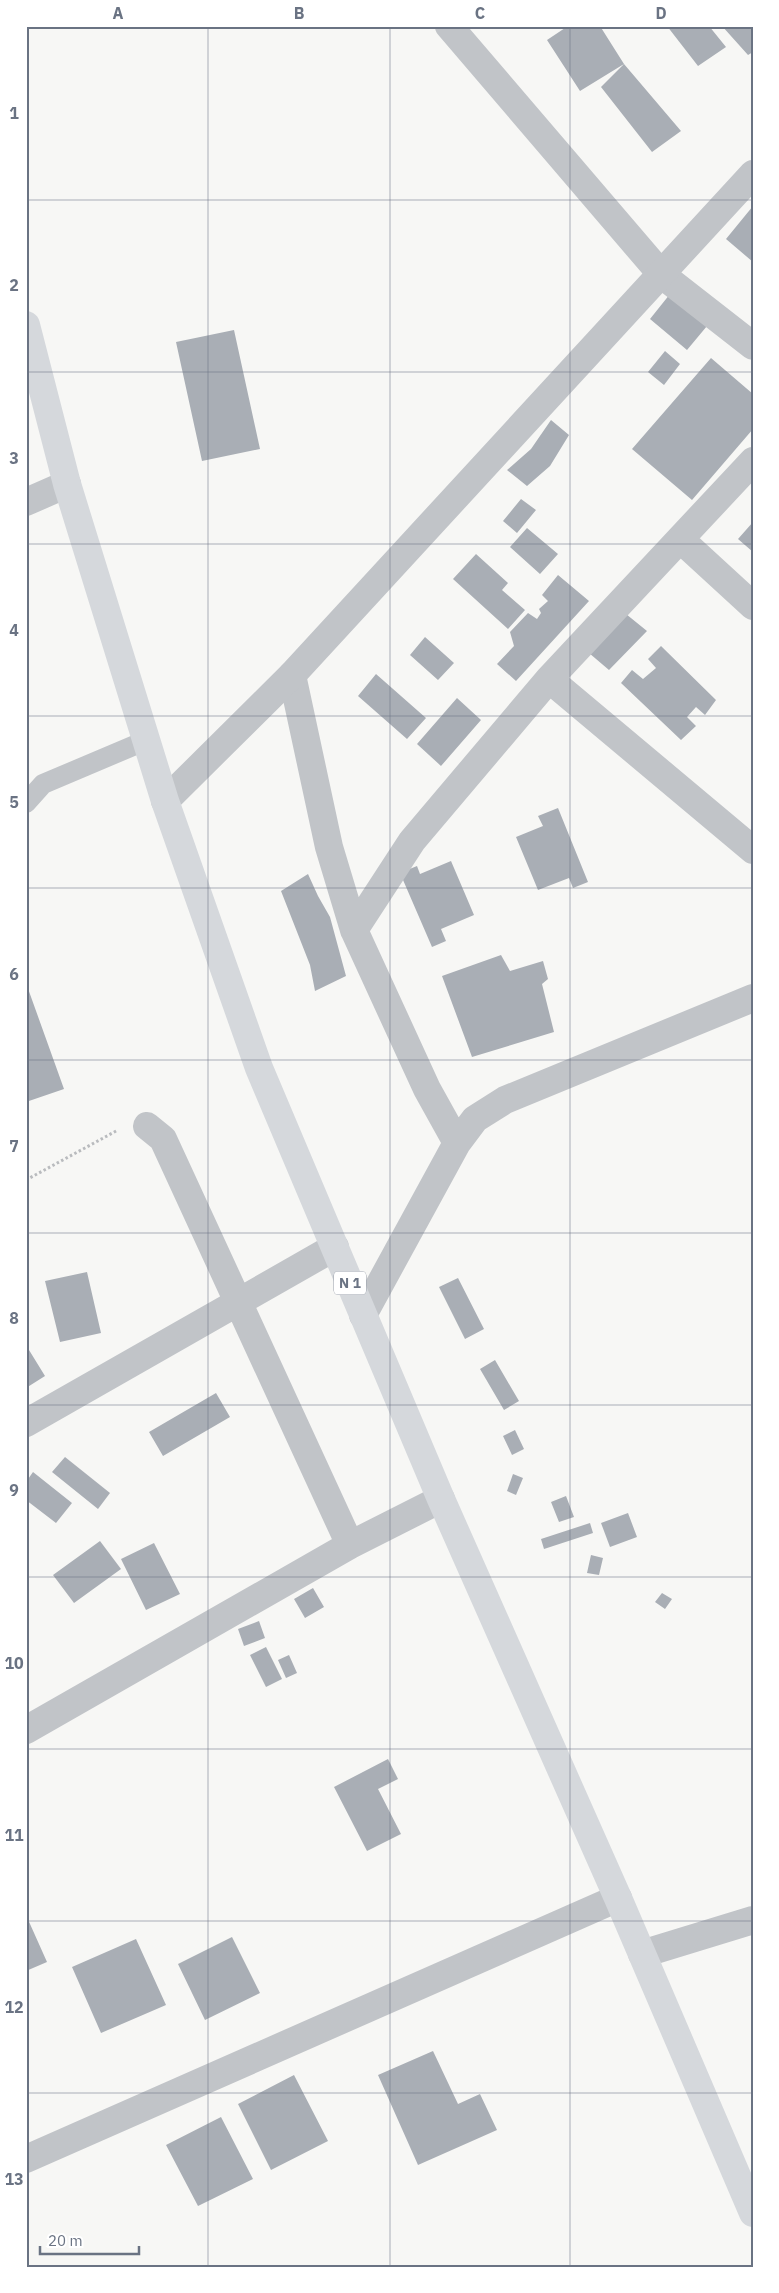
<svg xmlns="http://www.w3.org/2000/svg" width="779" height="2293" font-family="'IBM Plex Sans',sans-serif">
  <rect width="100%" height="100%" fill="#f7f7f5"/>
  <path fill="#a9aeb5" d="M568,26H600L624,64L580,91L547,40Z
    M667,26H709L726,47L698,66Z
    M722,26H753V52L748,55Z
    M624,64L681,131L652,152L601,87Z
    M753,206V262L726,239Z
    M670,294L707,326L687,350L650,319Z
    M234,330L260,449L202,461L176,342Z
    M665,351L680,364L664,385L648,372Z
    M711,358L753,394V429L692,500L632,449Z
    M551,420L569,435L550,466L527,486L507,470L531,449Z
    M521,499L536,510L517,533L503,521Z
    M753,522V552L738,539Z
    M527,528L558,554L540,574L510,547Z
    M476,554L508,583L502,590L525,610L508,629L453,579Z
    M558,575L589,601L516,681L497,664L514,646L510,632L528,613L537,619L541,613L539,609L548,601L542,595Z
    M626,614L647,631L609,670L589,653Z
    M425,637L454,663L438,680L410,655Z
    M661,646L716,700L705,715L696,707L687,717L696,726L681,740L621,683L632,670L643,679L656,668L648,659Z
    M376,674L426,718L407,739L358,696Z
    M457,698L481,720L441,766L417,744Z
    M558,808L588,882L573,888L569,878L538,890L516,837L543,826L538,816Z
    M451,861L474,915L441,929L446,941L432,947L400,873L417,866L420,874Z
    M308,874L318,896L330,917L346,976L315,991L310,965L281,891Z
    M501,955L510,971L543,961L548,979L542,984L554,1032L472,1057L442,976Z
    M26,983L64,1089L26,1102Z
    M87,1272L101,1333L60,1342L45,1281Z
    M458,1278L484,1329L465,1339L439,1287Z
    M29,1350L45,1376L26,1388V1351Z
    M495,1360L519,1401L504,1410L480,1369Z
    M216,1393L230,1417L163,1456L149,1432Z
    M515,1430L524,1449L512,1455L503,1436Z
    M65,1457L110,1493L98,1509L52,1472Z
    M33,1472L72,1503L56,1523L26,1500V1482Z
    M513,1474L523,1478L516,1495L507,1491Z
    M566,1496L574,1517L559,1522L551,1502Z
    M628,1513L637,1537L610,1547L601,1523Z
    M590,1523L593,1533L544,1549L541,1539Z
    M100,1541L121,1569L74,1603L53,1575Z
    M154,1543L180,1594L146,1610L121,1559Z
    M591,1555L603,1558L599,1575L587,1573Z
    M313,1588L324,1607L305,1618L294,1599Z
    M662,1593L672,1599L665,1609L655,1602Z
    M259,1621L265,1638L244,1646L238,1629Z
    M266,1647L282,1679L266,1687L250,1655Z
    M289,1655L297,1673L286,1678L278,1660Z
    M388,1759L398,1779L378,1789L401,1834L367,1851L334,1787Z
    M26,1915L47,1962L26,1971Z
    M232,1937L260,1993L205,2020L178,1964Z
    M136,1939L166,2005L101,2033L72,1967Z
    M433,2051L458,2104L480,2094L497,2130L418,2165L378,2075Z
    M294,2075L328,2141L271,2170L238,2104Z
    M221,2117L253,2179L198,2206L166,2145Z"/>
  <g fill="none" stroke-linecap="round" stroke-linejoin="round">
    <path stroke="#b9bbbe" stroke-width="3" stroke-dasharray="2.5 2.5" stroke-linecap="butt" d="M26,1180L118,1130"/>
    <path stroke="#c1c4c8" stroke-width="20" d="M26,803L43,784L147,740"/>
    <path stroke="#c1c4c8" stroke-width="28" d="M449,26L662,275L753,346
      M26,502L67,484
      M680,539L753,606
      M292,675L329,847L354,930L427,1089L457,1143
      M549,679L753,850
      M354,930L412,841L549,679L753,461
      M147,1126L163,1139L350,1545
      M363,1315L457,1143L475,1119L505,1100L753,998
      M26,1423L335,1247
      M26,1730L350,1545L441,1499
      M642,1954L753,1920
      M26,2159L618,1898"/>
    <path stroke="#c1c4c8" stroke-width="28" d="M165,801L292,675L753,174"/>
    <path stroke="#d5d8dc" stroke-width="28" d="M26,325L67,484L165,801L259,1068L441,1499L618,1898L753,2213"/>
  </g>
  <path fill="none" stroke="#6a7383" stroke-width="1" stroke-opacity="0.55" d="M208,26V2267M390,26V2267M570,26V2267M26,200H753M26,372H753M26,544H753M26,716H753M26,888H753M26,1060H753M26,1233H753M26,1405H753M26,1577H753M26,1749H753M26,1921H753M26,2093H753"/>
  <g text-anchor="middle" stroke-width="5" stroke-linejoin="round" paint-order="stroke">
    <rect fill="#fff" stroke="#979da8" stroke-width="1" x="334" y="1271.5" width="32" height="23" rx="4"/>
    <g font-size="14" font-weight="bold" fill="#6a7383">
      <text x="350" y="1288">N 1</text>
    </g>
  </g>
  <rect width="779" height="2293" fill="none" stroke="#ffffff" stroke-width="55"/>
  <path d="M40 2246v8h99v-8" fill="none" stroke="#6a7383" stroke-width="2.5"/>
  <text x="48" y="2246" font-size="15" fill="#6a7383" stroke="#ffffff" stroke-width="4" paint-order="stroke">20 m</text>
  <rect x="28" y="28" width="724" height="2238" fill="none" stroke="#6a7383" stroke-width="2"/>
  <g font-size="16" text-anchor="middle" font-weight="bold" fill="#6a7383">
    <text x="118" y="19">A</text>
    <text x="299" y="19">B</text>
    <text x="480" y="19">C</text>
    <text x="661" y="19">D</text>
    <text x="14" y="119">1</text>
    <text x="14" y="291">2</text>
    <text x="14" y="464">3</text>
    <text x="14" y="636">4</text>
    <text x="14" y="808">5</text>
    <text x="14" y="980">6</text>
    <text x="14" y="1152">7</text>
    <text x="14" y="1324">8</text>
    <text x="14" y="1496">9</text>
    <text x="14" y="1669">10</text>
    <text x="14" y="1841">11</text>
    <text x="14" y="2013">12</text>
    <text x="14" y="2185">13</text>
  </g>
</svg>
